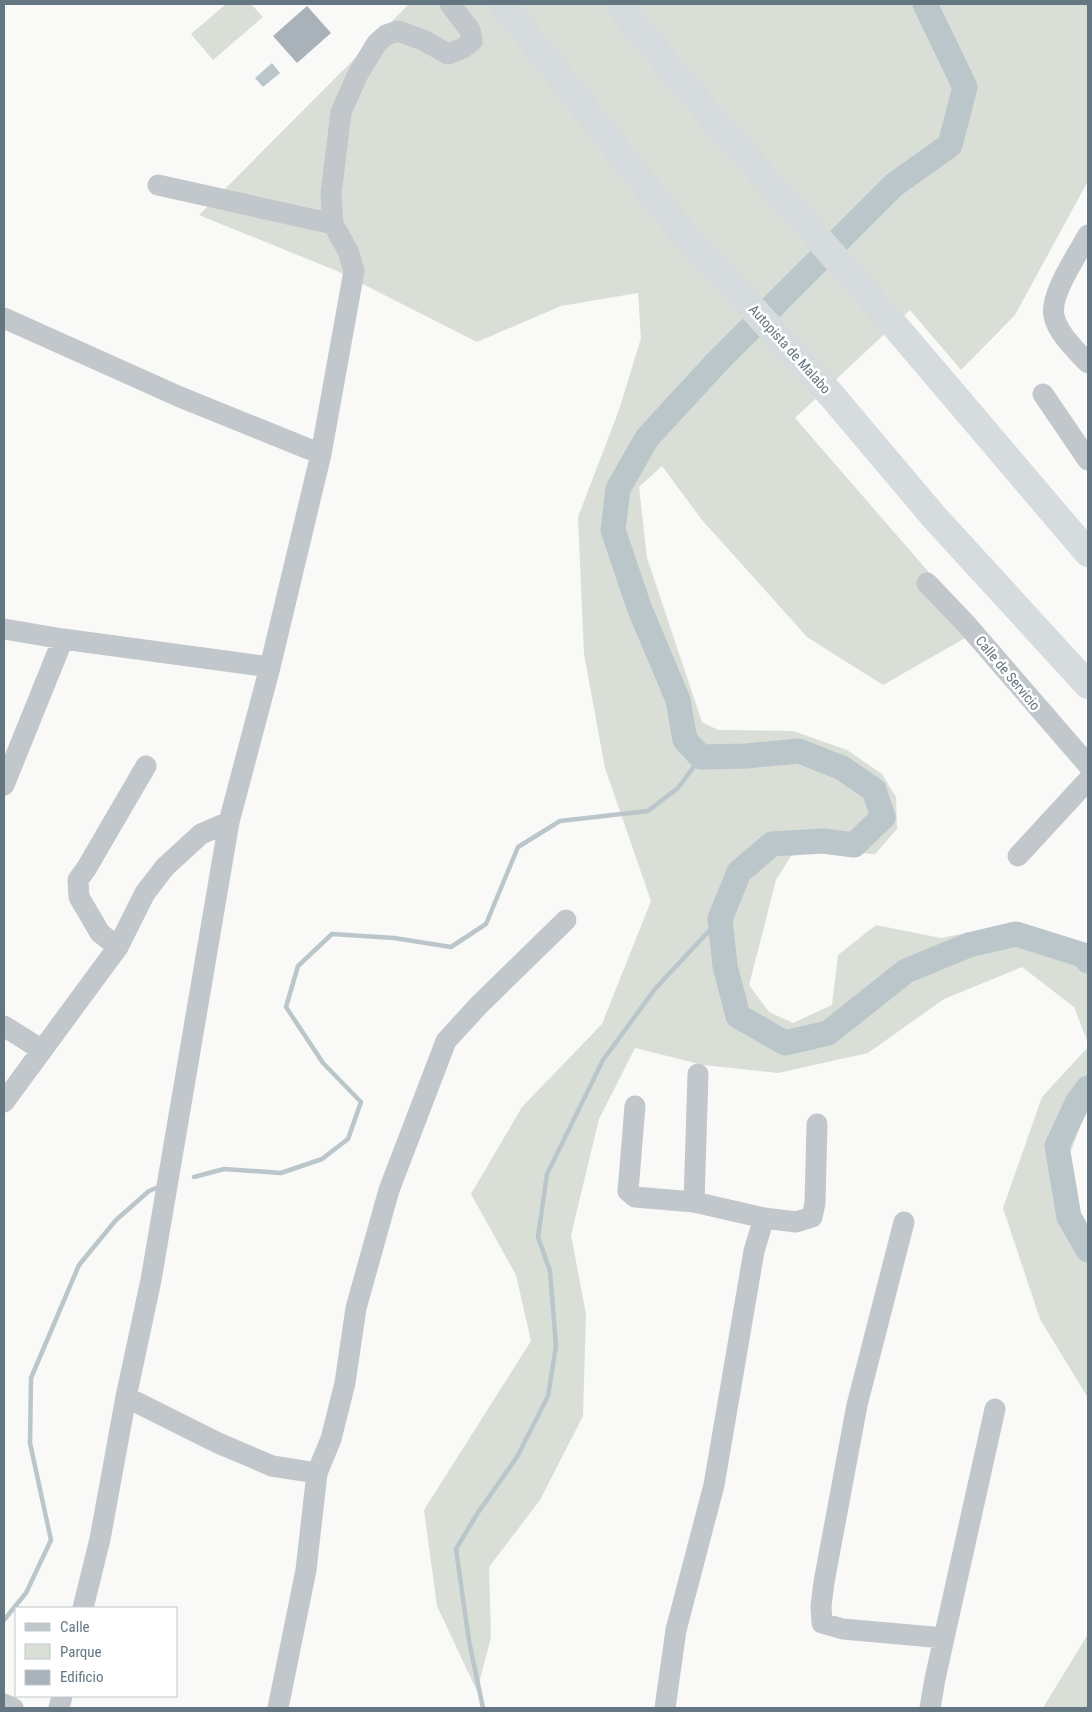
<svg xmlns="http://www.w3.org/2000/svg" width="1092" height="1712" font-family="'Roboto Condensed',sans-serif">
  <rect width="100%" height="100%" fill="#f9f9f7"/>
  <path fill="#d9ded6" d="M226,4H251L263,17L213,60L191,34Z
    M409,4H1088V181L1015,315L961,370L910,310L795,418L979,630L883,685L807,637L702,520L662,466L639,487L647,558L702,722L718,730L793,731L847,750L882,774L896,797L897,829L875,854L813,851L791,856L776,880L749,985L769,1012L793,1023L832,1005L838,955L876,925L941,938L997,927H1034L1081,945L1088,952V1043L1074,1007L1022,967L944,999L868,1053L778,1073L703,1065L635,1048L599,1119L571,1235L586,1314L583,1416L540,1500L489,1567L491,1637L477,1691L437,1606L424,1510L531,1341L516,1275L471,1194L522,1107L602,1024L651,901L605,768L584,654L578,517L619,410L641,338L638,293L561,306L477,342L337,271L199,215Z
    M1088,1047V1112L1082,1122L1064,1169L1075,1218L1088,1235V1398L1040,1319L1003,1208L1042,1097Z
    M1088,1634V1708H1043Z"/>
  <path fill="#bac6ca" d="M272,63L280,73L263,87L255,78Z"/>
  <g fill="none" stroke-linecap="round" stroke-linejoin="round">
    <path stroke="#bac6ca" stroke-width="4.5" d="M194,1177L224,1169L281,1173L322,1159L348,1139L361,1102L323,1063L286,1007L298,966L332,934L394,938L451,947L486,924L518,847L560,821L648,811L678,788L701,757
      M4,1620L26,1593L51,1540L30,1443L31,1378L79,1265L116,1220L149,1191L161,1186
      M483,1708L469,1641L456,1549L477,1514L517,1457L548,1396L556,1346L550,1271L538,1237L547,1174L603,1060L655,989L720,919"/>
    <path stroke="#bac6ca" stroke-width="25" d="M925,4L965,87L950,145L894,185L717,362L647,438L618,489L613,530L639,607L678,700L685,740L701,757L746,756L799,751L842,768L874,790L883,817L854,845L823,841L772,844L739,872L720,919L725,966L738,1016L785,1043L828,1033L906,971L969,945L1016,934L1083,955L1088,961
      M1088,1088L1078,1101L1057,1146L1069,1217L1088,1250"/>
  </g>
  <path fill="#a9b2b8" d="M307,6L331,33L297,63L273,36Z"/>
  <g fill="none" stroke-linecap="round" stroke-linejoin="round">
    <path stroke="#c2c7cb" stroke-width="21" d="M158,185L333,224
      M1088,235C1078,254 1049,295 1054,316C1058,334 1076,350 1088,363
      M4,318L180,397L321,454
      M1043,394L1088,460
      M927,583L967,625L1088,765
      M4,629L63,639L270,667
      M4,785L63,639
      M1018,856L1088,780
      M118,947L100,933L79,897L78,880L86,869L146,766
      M4,1026L42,1050
      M4,1102L118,947L145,893L165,867L201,834L229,822
      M635,1106L628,1191L635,1197L694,1202L764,1218L754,1251L714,1485L676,1630L665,1708
      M694,1202L698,1074
      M764,1218L796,1222L812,1217L815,1203L817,1124
      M904,1222L857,1405L824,1582L821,1606L822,1623L843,1629L944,1638L935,1679L930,1708
      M126,1397L218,1443L272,1466L317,1473
      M83,1608L100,1539L126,1397L151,1280L229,822L270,667L321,454L354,271L348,251L333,224L331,194L341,112L358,74L377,43L386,35L398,31L423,40L448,54L463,48L472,41L470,30L450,4
      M944,1638L995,1409
      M4,1704L13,1708
      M59,1708L62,1696
      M278,1708L306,1570L317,1473L331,1439L345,1383L356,1308L389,1190L446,1041L478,1006L566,920"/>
    <path stroke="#d6dbde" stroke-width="28" d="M503,4L674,222L832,396L935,518L1088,685
      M618,4L691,93L901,333L1088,553"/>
  </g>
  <g text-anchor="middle" stroke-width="5" stroke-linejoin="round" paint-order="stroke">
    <g font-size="14" fill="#647682" stroke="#fff">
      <text transform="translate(790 349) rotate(48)" y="5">Autopista de Malabo</text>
      <text transform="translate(1008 673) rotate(50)" y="5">Calle de Servicio</text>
    </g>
  </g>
  <rect width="1092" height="1712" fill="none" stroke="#647682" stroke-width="10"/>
  <rect x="15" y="1607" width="162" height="90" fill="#ffffff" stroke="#c1c8cd"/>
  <rect x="25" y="1623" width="25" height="8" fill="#c2c7cb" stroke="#c1c8cd"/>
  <text x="60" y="1632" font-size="15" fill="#647682">Calle</text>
  <rect x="25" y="1644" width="25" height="15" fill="#d9ded6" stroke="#c1c8cd"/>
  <text x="60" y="1657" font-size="15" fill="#647682">Parque</text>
  <rect x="25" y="1670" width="25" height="15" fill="#a9b2b8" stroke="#c1c8cd"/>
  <text x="60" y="1682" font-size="15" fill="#647682">Edificio</text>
</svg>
